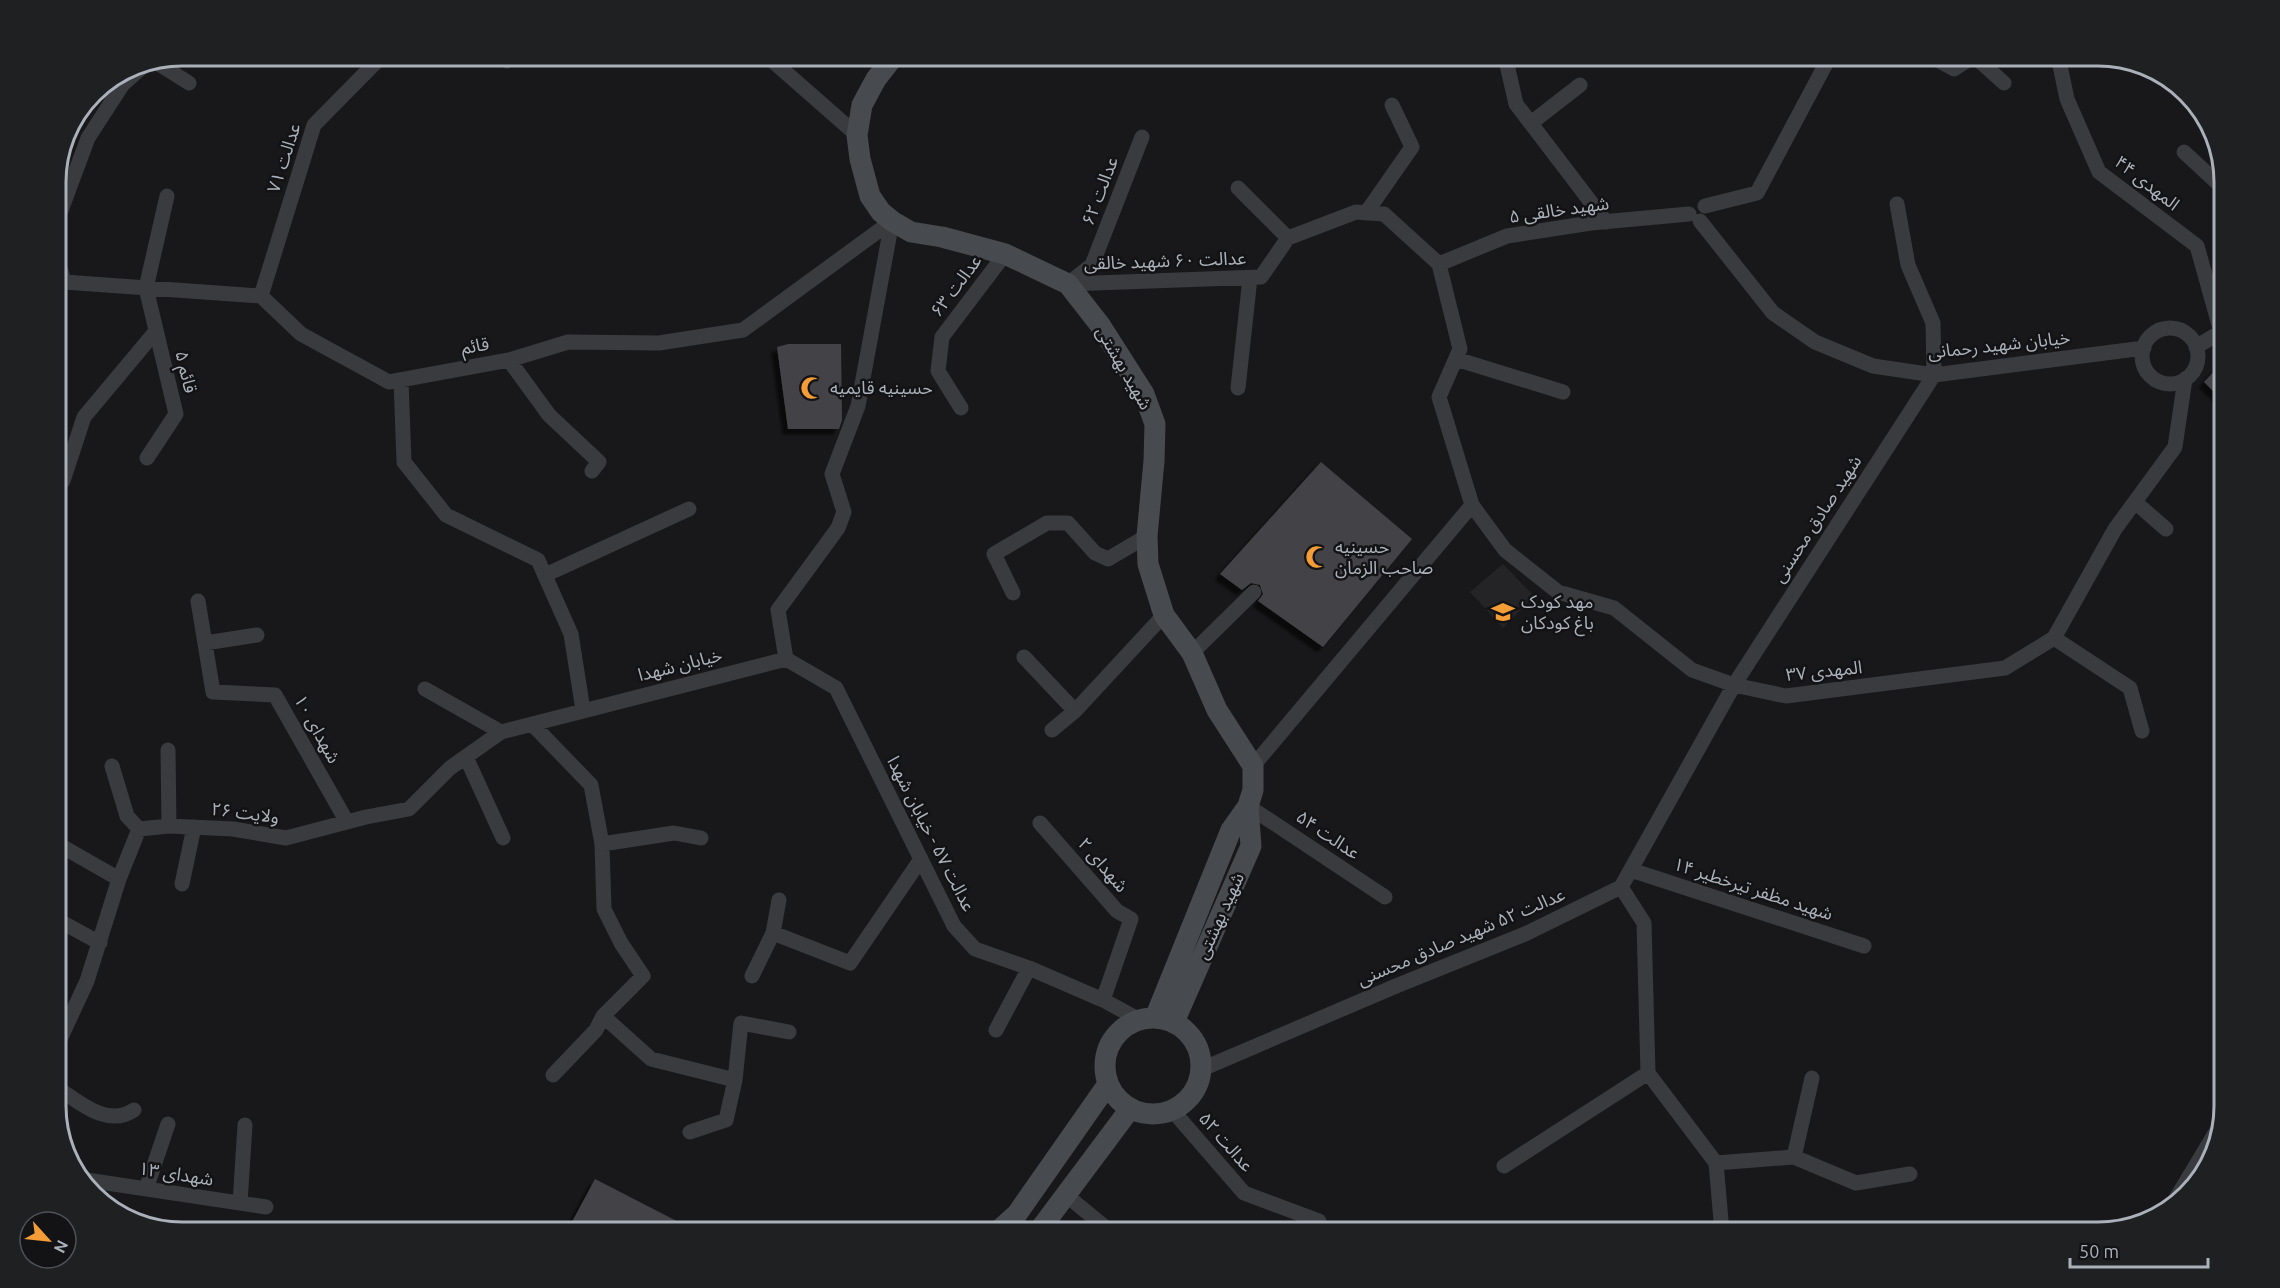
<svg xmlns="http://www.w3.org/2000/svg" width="2280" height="1288" font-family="Ubuntu,'Noto Sans Arabic',sans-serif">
  <defs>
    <filter id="shadow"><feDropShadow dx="-5.5" dy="5.5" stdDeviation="1.5" flood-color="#0009"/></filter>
  </defs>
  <rect width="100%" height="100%" fill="#18181a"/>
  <path fill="#242427" d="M1503,564L1534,596L1503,628L1470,592Z"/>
  <path fill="#424347" filter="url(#shadow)" d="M788,344H841L842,420L839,429H788L777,347Z
    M2224,361V402L2204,382Z
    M1321,462L1412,539L1323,647L1258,601L1263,594L1260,585L1251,583L1242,590L1220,574Z
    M595,1179L700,1233H566Z"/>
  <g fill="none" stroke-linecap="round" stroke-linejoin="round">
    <path stroke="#393b3f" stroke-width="15" d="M501,56L507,61
      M767,56L857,135
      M1505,56L1516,104L1606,222
      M1930,56L1954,69L1974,56L2004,83
      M2058,56L2067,99L2099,172L2197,246L2221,332
      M154,61L189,83
      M1531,123L1580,85
      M2184,152L2224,189
      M1238,188L1288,238
      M1705,206L1757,193L1830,56
      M1366,213L1412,147L1392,105
      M1700,221L1773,313L1815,342L1873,366L1934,375L2144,348
      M56,224L88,138L123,84L148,62
      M56,253L64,282
      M1439,264L1507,236L1591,223L1689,214
      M56,284L64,282L261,296L301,334L389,382L509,360L568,342L659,343L743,330L892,221
      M1068,284L1261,277L1288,238L1356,212L1384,214L1439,264L1460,349L1439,397L1472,505L1505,550L1558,592L1614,608L1692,670L1734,685L1786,696L2005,668L2054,638L2115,529L2175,447L2185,379
      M1068,284L1092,265L1142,137
      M261,296L314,125L382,56
      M2142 356a28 28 0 1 1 56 0a28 28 0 1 1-56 0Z
      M2196,347L2224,330
      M1456,359L1563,392
      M509,360L549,415L599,462L592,471
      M401,380L404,462L446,515L538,560L571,634L583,710
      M1238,388L1250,278
      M961,408L938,371L942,337L1005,254
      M147,458L176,414L146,288L167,196
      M63,481L84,417L156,331
      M2135,502L2166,529
      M545,575L689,509
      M1013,593L994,554L1047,523H1068L1095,553L1108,559L1147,536
      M198,601L213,692L275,695L347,822
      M2054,638L2130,688L2142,731
      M205,643L257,635
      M1192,653L1254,592
      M1024,657L1075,711
      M786,659L836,688L954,926L975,949L1029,968L1103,1000L1140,1020
      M786,659L778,610L838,528L844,512L832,474L858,406L892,221
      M425,689L501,732
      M532,724L591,785L602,844L604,909L621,943L643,976L603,1016L651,1059L735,1080L726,1120L690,1132
      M1052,730L1075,711L1164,615
      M168,750L169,826
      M466,757L503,838
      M112,766L127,816L139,829
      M1253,766L1472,505
      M1248,806L1385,897
      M1040,823L1117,911L1131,919L1103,1000
      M56,843L119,879
      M602,844L674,833L701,838
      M1631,870L1864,946
      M182,884L194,827
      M1621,887L1644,923L1648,1073L1716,1163L1722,1232
      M56,919L100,943
      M773,933L779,900
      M752,976L773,933L850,963L921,859
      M996,1030L1029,968
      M56,1048L87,981L119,879L139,829L169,826L233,829L286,838L366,817L409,809L450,768L501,732L786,659
      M1202,1069L1396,986L1525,934L1621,887L1734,685L1934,375L1933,323L1908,265L1897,204
      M553,1075L596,1030L603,1016
      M735,1080L741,1023L789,1032
      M56,1087C79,1102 107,1128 134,1110
      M1173,1111L1244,1193L1319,1221
      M1794,1157L1812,1078
      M1716,1163L1794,1157L1856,1183L1910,1174
      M1504,1166L1648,1073
      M80,1179L266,1207
      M146,1189L168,1124
      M1066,1195L1111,1232
      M240,1203L245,1125
      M2172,1205L2220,1125
      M1585,1231L1591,1232"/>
    <path stroke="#474a4f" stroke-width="21" d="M894,56L876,79L862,105L857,135L860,159L870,196L881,212L892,221L911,232L942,237L1005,254L1068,284L1100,325L1144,394L1155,424L1154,461L1147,536L1148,564L1164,615L1192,653L1217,710L1253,766V790L1248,806L1231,830L1155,1018
      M1105 1066a48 48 0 1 1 96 0a48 48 0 1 1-96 0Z
      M1174,1022L1251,846L1248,806
      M997,1232L1017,1214L1108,1084
      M1038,1232L1130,1109"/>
  </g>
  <defs>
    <g id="mosque-bare" transform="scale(1.8)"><path d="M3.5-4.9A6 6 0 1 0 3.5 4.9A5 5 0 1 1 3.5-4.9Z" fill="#f49c36" stroke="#131315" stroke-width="2.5" paint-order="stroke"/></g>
    <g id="school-bare" transform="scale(1.8)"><path d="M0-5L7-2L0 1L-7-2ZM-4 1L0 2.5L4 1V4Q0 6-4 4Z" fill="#f49c36" stroke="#131315" stroke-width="2.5" paint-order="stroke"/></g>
  </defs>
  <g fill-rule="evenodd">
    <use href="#mosque-bare" x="812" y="388"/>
    <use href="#mosque-bare" x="1317" y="557"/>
    <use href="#school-bare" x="1503" y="612"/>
  </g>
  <g text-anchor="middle" stroke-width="5" stroke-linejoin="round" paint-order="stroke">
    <g font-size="18" fill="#aab1ba" stroke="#131315">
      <text transform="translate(284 158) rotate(-72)" y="6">عدالت ۷۱</text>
      <text transform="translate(2147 183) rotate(38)" y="6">المهدی ۴۴</text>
      <text transform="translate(1100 191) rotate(-69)" y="6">عدالت ۶۲</text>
      <text transform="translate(1559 210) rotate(-8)" y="6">شهید خالقی ۵</text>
      <text transform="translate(1165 261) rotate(-2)" y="6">عدالت ۶۰ شهید خالقی</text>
      <text transform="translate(956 286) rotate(-53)" y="6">عدالت ۶۳</text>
      <text transform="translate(1999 345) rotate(-6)" y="6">خیابان شهید رحمانی</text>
      <text transform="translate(475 346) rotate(-10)" y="6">قائم</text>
      <text transform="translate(1124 368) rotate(60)" y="6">شهید بهشتی</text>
      <text transform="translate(186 372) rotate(77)" y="6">قائم ۵</text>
      <text transform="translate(1817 519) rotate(-57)" y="6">شهید صادق محسنی</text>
      <text transform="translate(680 665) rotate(-14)" y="6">خیابان شهدا</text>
      <text transform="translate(1824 671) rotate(-6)" y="6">المهدی ۳۷</text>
      <text transform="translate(317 729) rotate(61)" y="6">شهدای ۱۰</text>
      <text transform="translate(245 813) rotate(7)" y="6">ولایت ۲۶</text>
      <text transform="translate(931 834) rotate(63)" y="6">عدالت ۵۷ - خیابان شهدا</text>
      <text transform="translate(1328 835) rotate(34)" y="6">عدالت ۵۴</text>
      <text transform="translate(1103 865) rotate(49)" y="6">شهدای ۲</text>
      <text transform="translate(1753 889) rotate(18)" y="6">شهید مظفر تیرخطیر ۱۴</text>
      <text transform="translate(1220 916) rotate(-66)" y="6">شهید بهشتی</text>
      <text transform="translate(1461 937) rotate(-23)" y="6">عدالت ۵۲ شهید صادق محسنی</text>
      <text transform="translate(1226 1142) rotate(49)" y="6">عدالت ۵۲</text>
      <text transform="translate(176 1174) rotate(9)" y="6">شهدای ۱۳</text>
    </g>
    <g font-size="18" fill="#aab1ba" stroke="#131315" text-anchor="start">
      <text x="830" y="394">حسینیه قایمیه</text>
      <text x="1335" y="553">حسینیه<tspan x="1335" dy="21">صاحب الزمان</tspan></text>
      <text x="1521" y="608">مهد کودک<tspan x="1521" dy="21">باغ کودکان</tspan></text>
    </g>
  </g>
  <path d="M0 0H2280V1288H0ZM182 66H2098A116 116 0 0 1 2214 182V1106A116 116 0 0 1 2098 1222H182A116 116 0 0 1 66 1106V182A116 116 0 0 1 182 66Z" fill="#1f2022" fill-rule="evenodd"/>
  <path fill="none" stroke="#aab1ba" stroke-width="3" d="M182 66H2098A116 116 0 0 1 2214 182V1106A116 116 0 0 1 2098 1222H182A116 116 0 0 1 66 1106V182A116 116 0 0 1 182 66Z"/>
  <g transform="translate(48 1240) rotate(117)"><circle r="28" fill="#131315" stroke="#4f5257" stroke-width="1.5"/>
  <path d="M0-4.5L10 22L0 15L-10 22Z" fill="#f49c36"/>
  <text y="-9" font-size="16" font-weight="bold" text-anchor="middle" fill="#aab1ba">N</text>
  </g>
  <path d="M2070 1258v9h138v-9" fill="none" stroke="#aab1ba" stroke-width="3"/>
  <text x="2079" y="1258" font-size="18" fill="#aab1ba" stroke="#131315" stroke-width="4.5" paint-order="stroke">50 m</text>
</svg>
